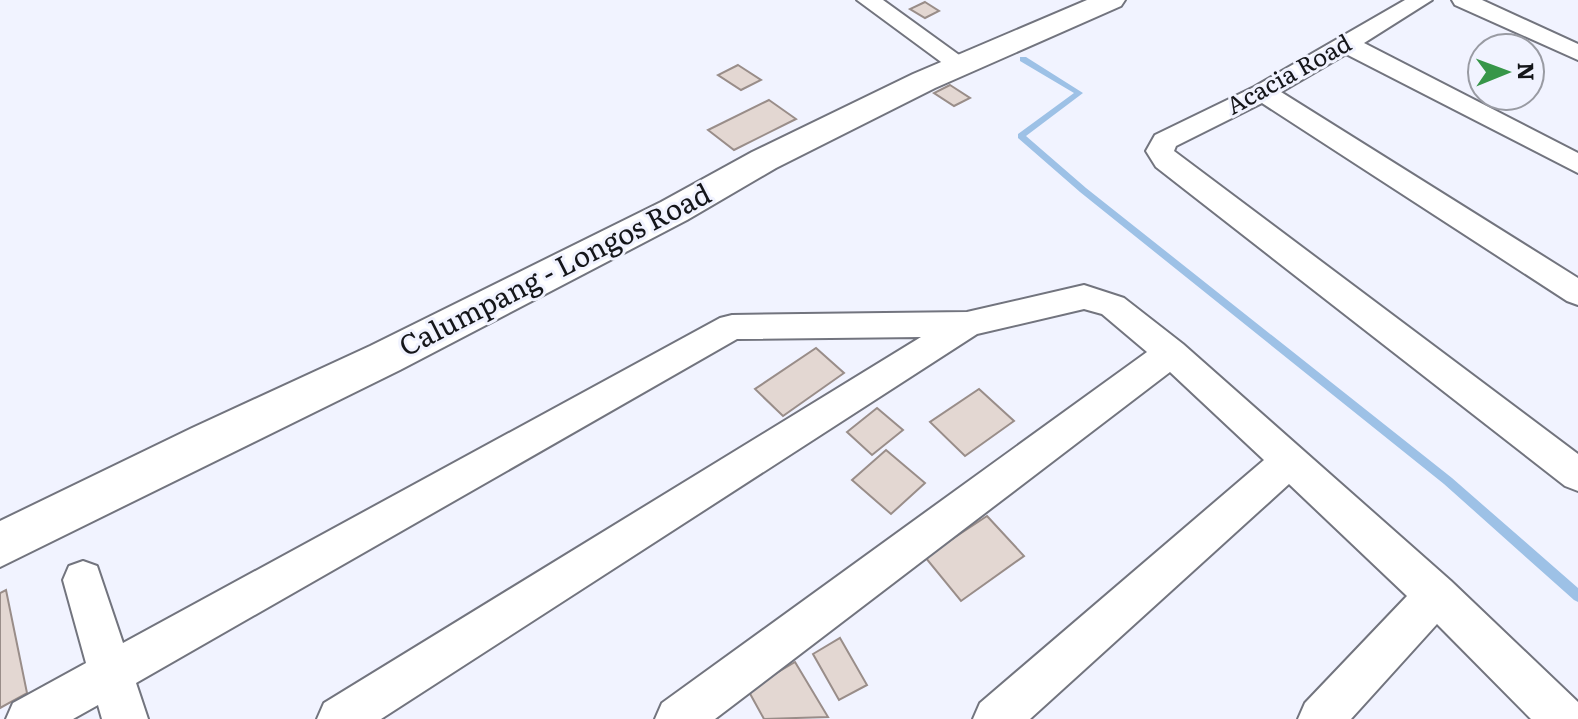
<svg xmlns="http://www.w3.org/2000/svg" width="1578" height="719" font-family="Literata,serif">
  <rect width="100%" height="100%" fill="#f1f3ff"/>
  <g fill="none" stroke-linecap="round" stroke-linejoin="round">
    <path fill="#9dc1e6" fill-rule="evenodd" d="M1020,57H1026L1083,93L1026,136L1086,188L1452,478L1578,588V602L1574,600L1444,484L1080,192L1018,138V134L1074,93L1020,61Z"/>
  </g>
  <path fill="#e3d7d2" stroke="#998d89" stroke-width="2" d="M925,2L939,11L925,18L910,9Z
    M738,65L761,80L741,90L718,75Z
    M950,85L970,98L954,106L934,93Z
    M769,100L796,119L734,150L708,130Z
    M816,348L844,373L783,416L755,389Z
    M979,389L1014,421L965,456L930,422Z
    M877,408L903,430L872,455L847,432Z
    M886,450L925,483L891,514L852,480Z
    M987,516L1024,556L961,601L925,557Z
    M6,590L27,693L0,708V593Z
    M840,638L867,685L839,700L813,654Z
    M795,662L828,717L764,719L748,690Z"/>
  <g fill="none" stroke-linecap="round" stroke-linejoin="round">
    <g stroke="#72747e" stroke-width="4">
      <path id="minor" d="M857,0H883L973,65L970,70H952Z
        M1405,0H1432L1364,43L1578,153V173L1346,54L1281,92L1578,278V305L1567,301L1262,103L1176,146L1174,151L1578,454V491L1565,486L1156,167L1146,151L1155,135L1254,87Z
        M1452,0H1482L1578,44V60L1455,5Z
        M1084,285L1124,298L1183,344L1451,581L1578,702V719H1531L1437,624L1351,719H1298L1305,703L1407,596L1289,484L1030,719H973L980,703L1264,460L1170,372L715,719H655L662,703L1147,352L1102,314L1084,309L977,334L381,719H317L324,703L921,337L737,339L136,683L148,719H102L98,705L73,719H6L13,703L86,663L63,580L69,566L83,561L97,566L123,643L720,318L732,315L967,312Z"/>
    </g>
    <g stroke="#72747e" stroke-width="4">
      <path id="tertiary" d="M1087,0H1125L1121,6L935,88L776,168L687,220L400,370L0,567V521L192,428L370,346L661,202L752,152L913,74Z"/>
    </g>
    <use href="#minor" fill="#fff" fill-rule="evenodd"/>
    <use href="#tertiary" fill="#fff" fill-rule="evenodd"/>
  </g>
  <g text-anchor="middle" stroke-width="6" stroke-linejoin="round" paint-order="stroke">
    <g font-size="24" fill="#15161a" stroke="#f1f3ff">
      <text transform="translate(1289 75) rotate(-29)" y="8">Acacia Road</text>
    </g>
    <g font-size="28" fill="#15161a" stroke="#f1f3ff">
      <text transform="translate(555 270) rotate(-27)" y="10">Calumpang - Longos Road</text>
    </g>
  </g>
  <g transform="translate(1506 72) rotate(89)"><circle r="38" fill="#f1f3ff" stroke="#999ba3" stroke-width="2"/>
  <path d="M0-6L14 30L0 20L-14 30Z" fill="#379649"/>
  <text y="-12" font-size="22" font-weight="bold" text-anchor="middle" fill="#15161a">N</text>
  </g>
</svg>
